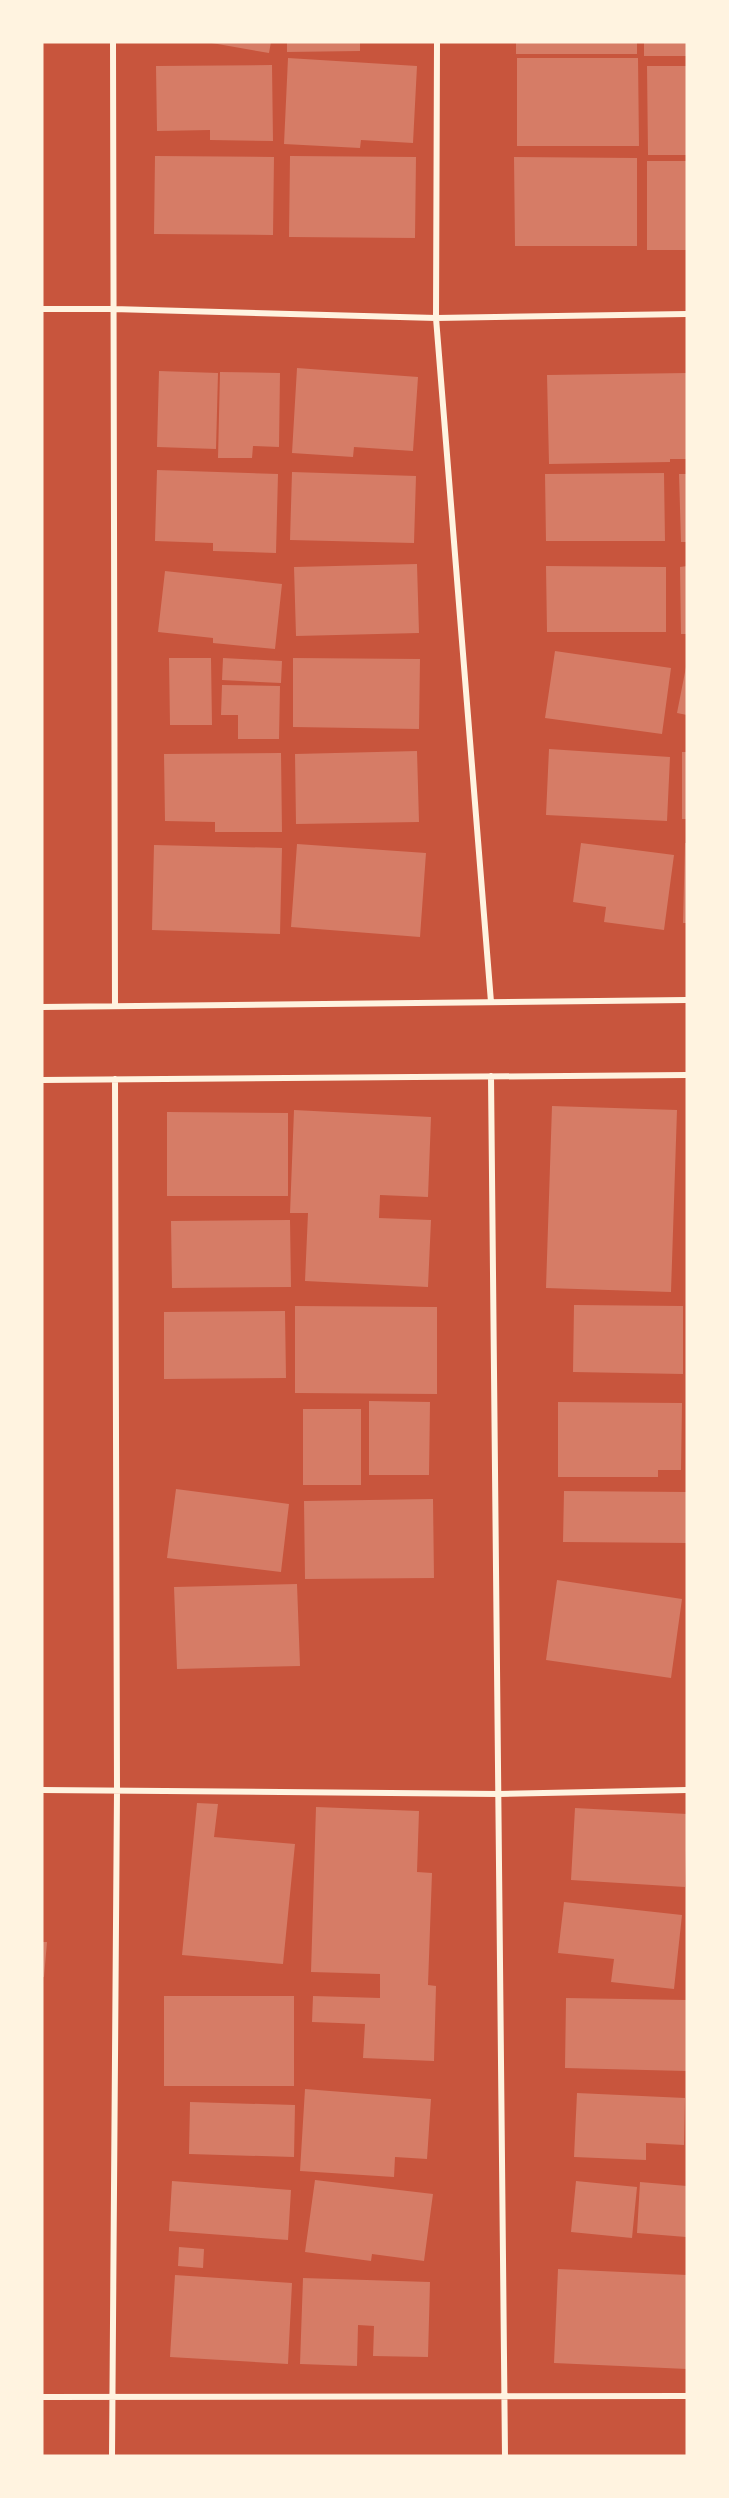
<svg xmlns="http://www.w3.org/2000/svg" width="729" height="2498" font-family="'Source Sans 3',sans-serif">
  <rect width="100%" height="100%" fill="#c8553d"/>
  <path fill="#d67c66" d="M206,42H271L269,53Z
    M287,42H360V51L287,52Z
    M516,42H637V54H516Z
    M644,42H687V56H644Z
    M288,58L417,66L413,143L361,140L360,148L284,144Z
    M517,58H638L639,146H517Z
    M272,65L273,141L210,140V130L157,131L156,66Z
    M647,66H687V155H648Z
    M155,156L274,157L273,235L154,234Z
    M290,156L416,157L415,238L289,237Z
    M514,157L637,158V246H515Z
    M647,161H687V250H647Z
    M297,368L418,377L413,451L354,447L353,457L292,453Z
    M159,371L218,373L216,449L157,447Z
    M220,372L280,373L279,447L253,446L252,458H218Z
    M687,373V459H670V462L549,464L547,375Z
    M157,470L278,474L276,553L213,551V543L155,541Z
    M292,472L416,476L414,543L290,540Z
    M664,473L665,541H546L545,474Z
    M679,474H687V542H681Z
    M417,564L419,633L296,636L294,567Z
    M546,566L666,567V632H547Z
    M687,566V634H681L680,567Z
    M165,571L282,584L275,649L213,643V638L158,632Z
    M555,651L671,668L662,734L545,718Z
    M169,658H211L212,725H170Z
    M223,658L282,661L281,683L222,680Z
    M293,658L420,659L419,729L293,727Z
    M686,667H687V715L677,713Z
    M222,685L280,686L279,739H238V715H221Z
    M549,749L670,757L667,821L546,815Z
    M417,751L419,822L296,824L295,754Z
    M682,752H687V819H682Z
    M281,753L282,832H215V822L165,821L164,754Z
    M581,843L674,855L664,930L604,922L606,907L573,902Z
    M685,843H687V923H683Z
    M297,844L426,853L420,937L291,927Z
    M154,845L282,848L280,934L152,930Z
    M552,1106L677,1110L671,1292L546,1288Z
    M294,1110L431,1117L428,1197L380,1195L379,1218L431,1220L428,1287L305,1281L308,1213H290Z
    M167,1112L288,1113V1196H167Z
    M290,1220L291,1287L172,1288L171,1221Z
    M574,1305L683,1306V1374L573,1372Z
    M295,1306L437,1307V1394L295,1393Z
    M285,1311L286,1378L164,1379V1312Z
    M369,1401L430,1402L429,1475H369Z
    M558,1402L682,1403L681,1470H658V1477H558Z
    M303,1409H361V1485H303Z
    M176,1489L289,1504L281,1572L167,1558Z
    M564,1491L687,1492V1543L563,1542Z
    M433,1499L434,1578L305,1579L304,1501Z
    M557,1580L682,1599L671,1678L546,1660Z
    M297,1584L300,1666L177,1669L174,1587Z
    M197,1803L218,1804L214,1837L295,1844L283,1964L182,1955Z
    M316,1807L419,1811L417,1872L432,1873L428,1985L436,1986L434,2061L363,2058L365,2024L312,2022L313,1996L380,1998V1974L311,1972Z
    M575,1808L687,1814L685,1887L571,1880Z
    M564,1902L682,1915L674,1989L611,1982L614,1959L558,1953Z
    M42,1942H47L44,1977H42Z
    M164,1996H294V2086H164Z
    M566,1998L687,2000L686,2071L565,2068Z
    M305,2089L431,2099L427,2159L395,2157L394,2177L300,2171Z
    M577,2093L685,2098L684,2145L646,2143V2160L574,2157Z
    M190,2102L295,2105L294,2157L189,2154Z
    M315,2180L433,2194L424,2261L372,2254L371,2261L305,2252Z
    M172,2181L291,2190L288,2240L169,2231Z
    M576,2181L637,2187L632,2238L571,2232Z
    M640,2182L687,2186L686,2237L637,2233Z
    M179,2247L204,2249L203,2268L178,2266Z
    M558,2269L687,2275V2369L554,2363Z
    M175,2275L292,2283L288,2364L170,2357Z
    M303,2278L430,2282L428,2357L373,2356L374,2326L358,2325L357,2366L300,2364Z"/>
  <g fill="none" stroke-linecap="round" stroke-linejoin="round">
    <path stroke="#fff3e0" stroke-width="6" d="M113,42L115,1006
      M437,42L436,318L491,1002
      M42,309H113L436,318L687,314
      M42,1007L687,1000
      M491,1076L505,2456
      M42,1080L687,1075
      M42,1790L499,1794L687,1790
      M42,2397L687,2396
      M112,2456L117,1791L115,1079"/>
  </g>
  <rect width="729" height="2498" fill="none" stroke="#fff3e0" stroke-width="87"/>
</svg>
